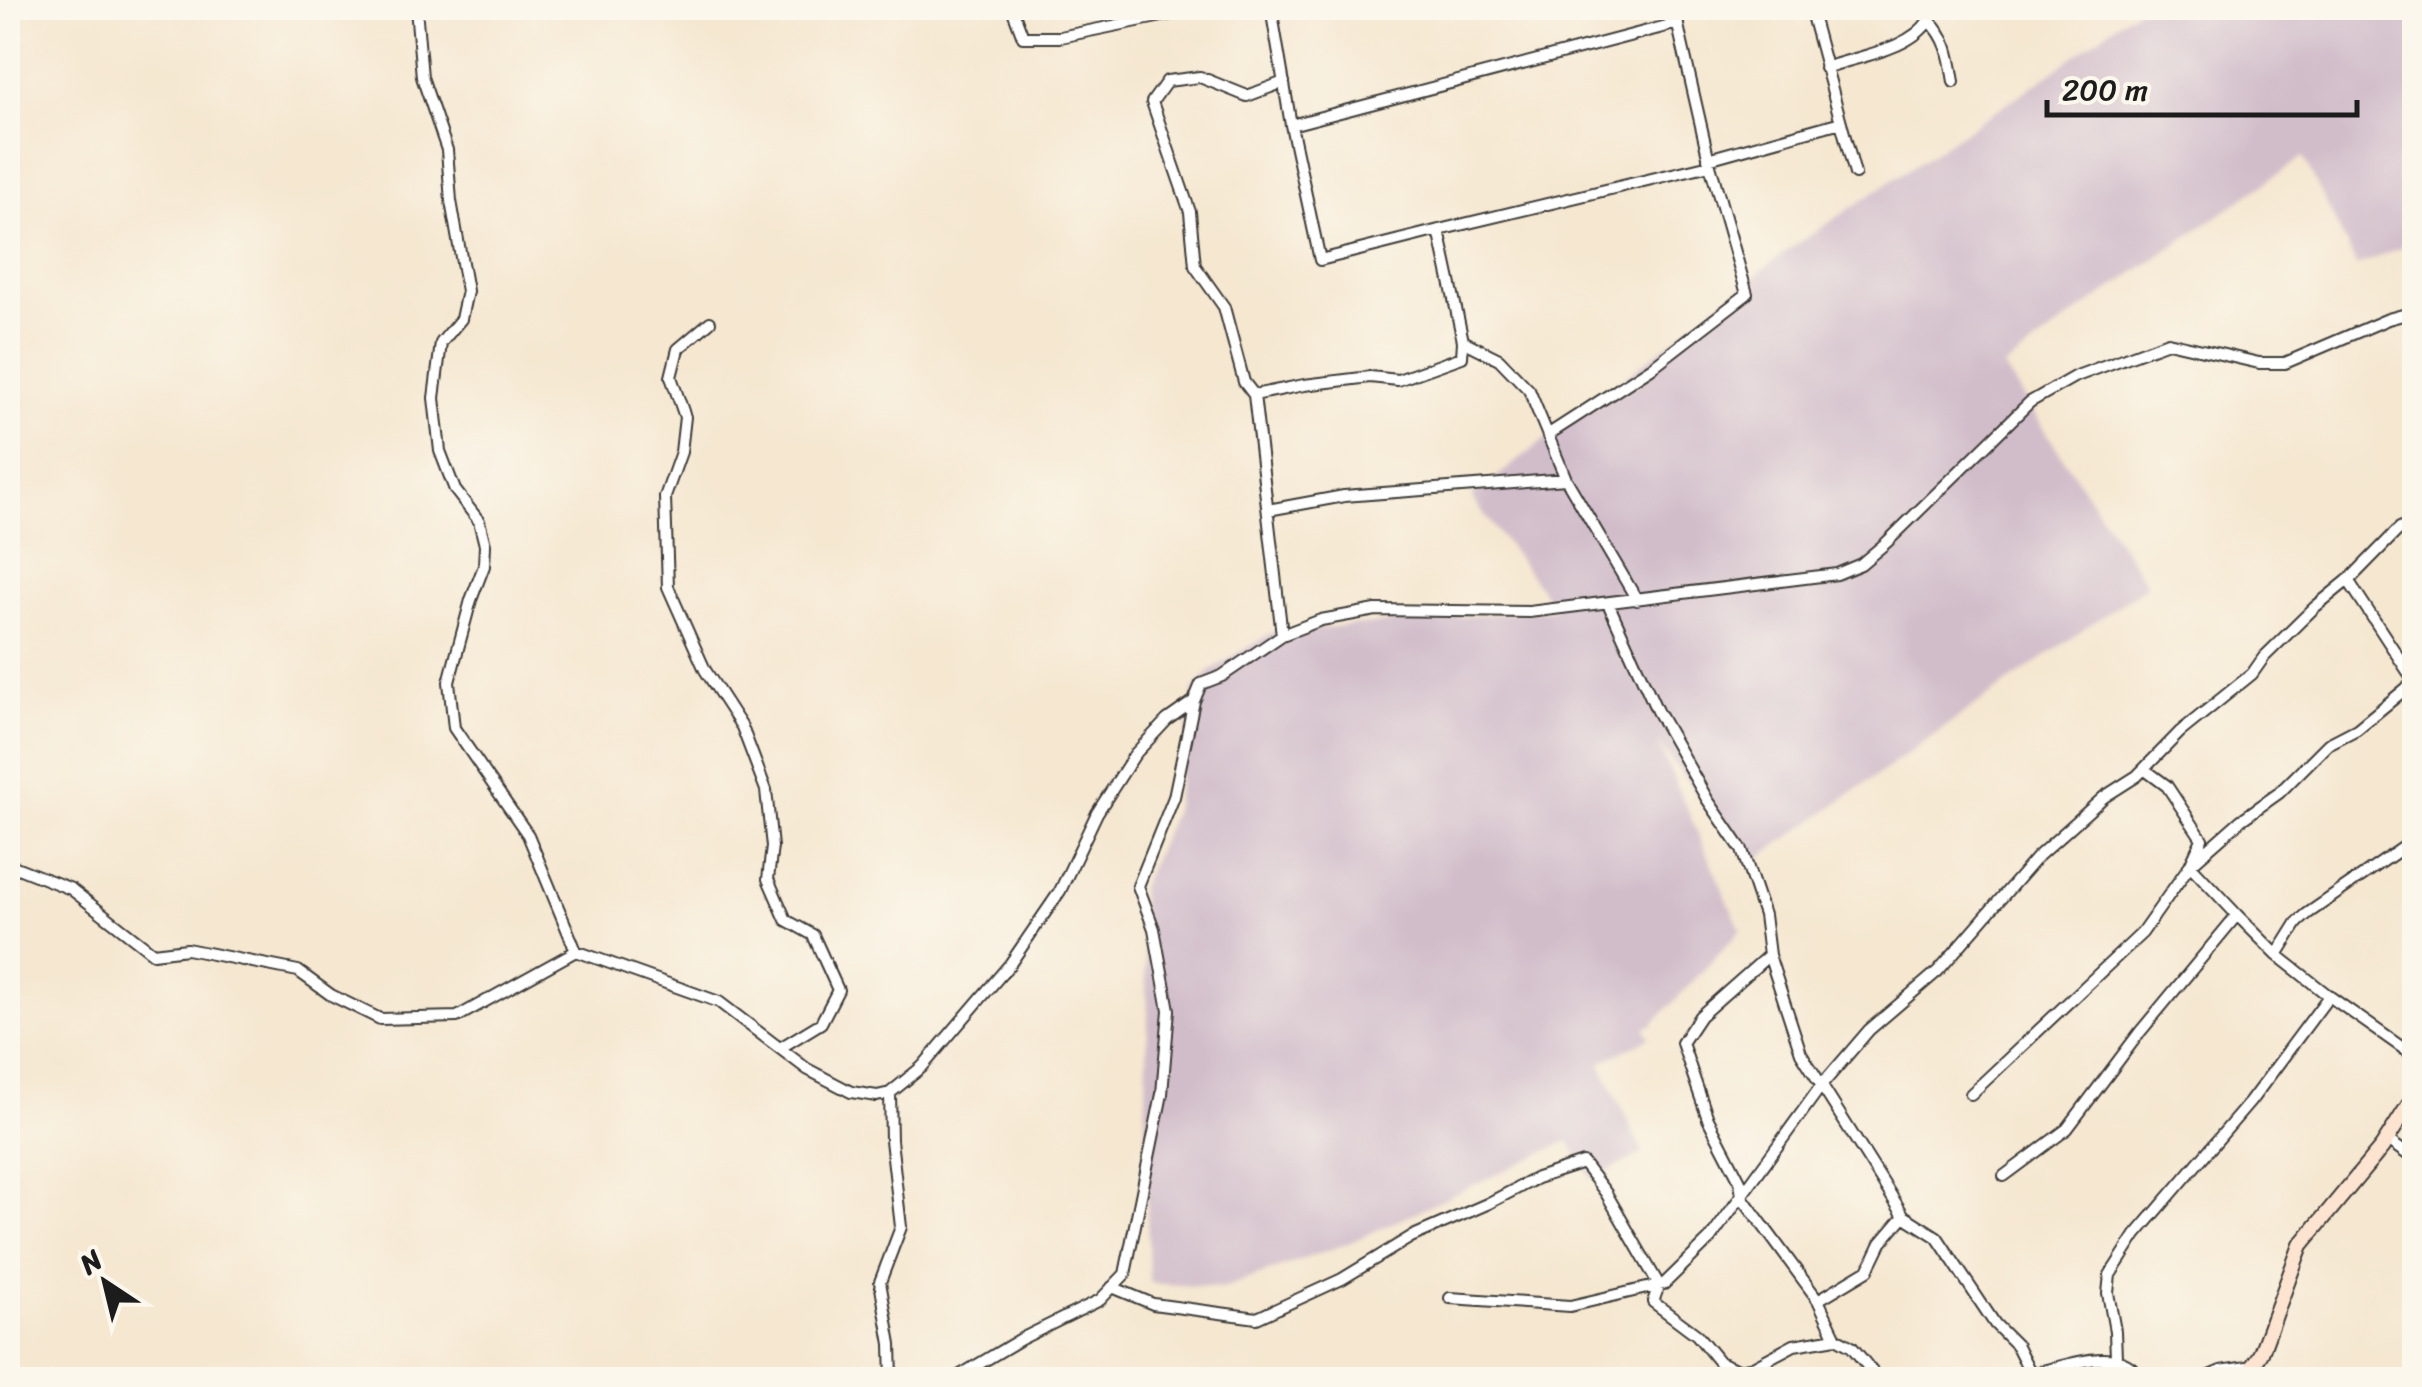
<svg xmlns="http://www.w3.org/2000/svg" width="2422" height="1387" font-family="Sriracha,sans-serif">
  <rect width="100%" height="100%" fill="#fbf7ec"/>
  <filter id="ink" filterUnits="userSpaceOnUse"><feTurbulence type="fractalNoise" baseFrequency=".01" numOctaves="2"/><feDisplacementMap in="SourceGraphic" scale="20" xChannelSelector="R" yChannelSelector="G"/><feConvolveMatrix kernelMatrix="1 2 1 2 8 2 1 2 1" color-interpolation-filters="sRGB"/></filter>
  <filter id="wash" filterUnits="userSpaceOnUse"><feTurbulence type="fractalNoise" baseFrequency=".0048" numOctaves="4" result="noise"/><feDisplacementMap in="SourceGraphic" scale="40" xChannelSelector="R" yChannelSelector="G"/><feGaussianBlur stdDeviation="2.25" result="paint"/><feColorMatrix in="noise" values="0 0 0 0 0 0 0 0 0 0 0 0 0 0 0 0 0 1.4 0 .05"/><feComposite in="paint" operator="in"/></filter>
  <g filter="url(#wash)">
    <rect width="100%" height="100%" fill="#f5e7d0"/>
    <path fill="#d1bdca" d="M2138,8H2414V242L2357,266L2303,157L2088,305L2004,368L2147,585L1751,864L1657,742L1741,930L1652,1025L1645,1028L1649,1038L1600,1063L1643,1153L1592,1179L1568,1141L1349,1243L1223,1288L1149,1283L1145,1138L1148,1014L1140,888L1174,811L1193,691L1211,670L1273,632L1556,609L1471,497L1790,249L2050,74Z"/>
  </g>
  <g filter="url(#ink)">
    <g fill="none" stroke-linecap="round" stroke-linejoin="round">
      <g stroke="#3d3a37" stroke-width="14">
        <path id="street" d="M416,8L422,77L447,150L451,201L467,291L461,319L441,343L434,398L440,451L455,490L479,521L485,545L484,566L471,600L449,682L454,728L528,835L576,951
          M1012,8L1023,37H1060L1201,8
          M1271,8L1291,125L1320,260L1439,230
          M1810,8L1855,174
          M1929,20C1948,39 1950,57 1954,82
          M1825,68C1858,56 1910,50 1929,20L1927,8
          M1291,125L1678,23
          M1708,159L1841,122
          M710,322L678,349L671,377L685,417L681,452L665,497L668,587L705,670L742,727L766,790L772,847L768,879L786,920L813,935L838,990L821,1023L780,1048
          M1254,395L1304,385L1370,377L1398,380L1462,357L1463,341
          M1549,434L1651,368L1747,294L1710,165L1674,8
          M1268,510L1344,496L1566,479
          M2348,580L2414,681
          M1637,600L1566,479L1529,390L1499,359L1463,341L1439,230L1710,165
          M1608,603L1657,711L1707,799L1742,850L1764,915L1769,955L1801,1053L1904,1216L1937,1237L1995,1324L2017,1346L2031,1374
          M1282,635L1254,395L1244,382L1224,307L1195,266L1190,212L1152,102L1167,81L1200,77L1247,96L1284,82
          M8,864L71,889L153,953L187,949L298,971L331,995L380,1019L457,1017L576,951L719,1002L807,1069L851,1092L877,1096L890,1093L922,1067L1010,964L1060,891L1097,813L1135,754L1167,720L1194,701L1201,684L1222,676L1282,635L1321,620L1376,610L1529,612L1837,574L1861,564L1887,542L2030,402L2074,377L2168,342L2259,363H2285L2388,319L2414,312
          M2237,915L2190,865L2241,820L2279,793L2328,744L2357,729L2414,682
          M1769,955L1700,1016L1682,1043L1708,1119L1740,1181L1742,1197L1818,1300L1836,1338L1852,1347L1879,1380
          M2277,955L2297,923L2307,914L2414,840
          M890,1093L891,1140L901,1227L880,1282L891,1344L892,1380
          M1971,1094L2142,933L2190,865L2202,839L2167,786L2144,769
          M2386,1139L2414,1159
          M2004,1176L2067,1129L2140,1032L2237,915L2277,955L2329,996
          M1112,1287L1153,1304L1257,1318L1342,1279L1411,1237L1487,1204L1537,1178L1583,1163L1606,1193L1659,1285L1653,1302L1697,1335L1719,1362L1738,1370L1753,1367L1794,1345L1836,1338
          M1450,1298L1570,1306L1664,1284L1710,1239L1821,1086L1869,1030L1938,971L2036,858L2104,797L2137,776L2180,732L2252,674L2264,657L2315,607L2353,576L2400,528L2414,521
          M1818,1300L1868,1270L1881,1243L1904,1216
          M952,1380L1021,1339L1100,1300L1125,1274L1162,1094L1169,1010L1154,929L1138,886L1174,797L1194,701
          M1711,1380L1732,1368
          M2026,1380L2031,1374C2064,1367 2122,1341 2141,1380
          M2093,1380L2116,1358L2115,1331L2108,1293L2110,1275L2136,1235L2250,1102L2329,996L2414,1056
          M2200,1380L2221,1371L2253,1366"/>
      </g>
      <g stroke="#3d3a37" stroke-width="18">
        <path id="secondary" d="M2244,1380L2261,1353L2301,1245L2382,1147L2414,1097"/>
      </g>
      <use href="#street" stroke="#fff" stroke-width="10"/>
      <use href="#secondary" stroke="#fde4d1" stroke-width="14"/>
    </g>
  </g>
  <rect width="2422" height="1387" fill="none" stroke="#fbf7ec" stroke-width="40"/>
  <g transform="translate(105 1282) rotate(325)" stroke="#fbf7ec" stroke-width="8" paint-order="stroke">
  <path d="M0-8L18 38L0 25L-18 38Z" fill="#1c1c1c"/>
  <text y="-15" font-size="28" font-weight="bold" text-anchor="middle" fill="#1c1c1c">N</text>
  </g>
  <path d="M2047 100v15h310v-15" fill="none" stroke="#1c1c1c" stroke-width="5"/>
  <text x="2062" y="100" font-size="30" fill="#1c1c1c" stroke="#fbf7ec" stroke-width="8" paint-order="stroke">200 m</text>
</svg>
